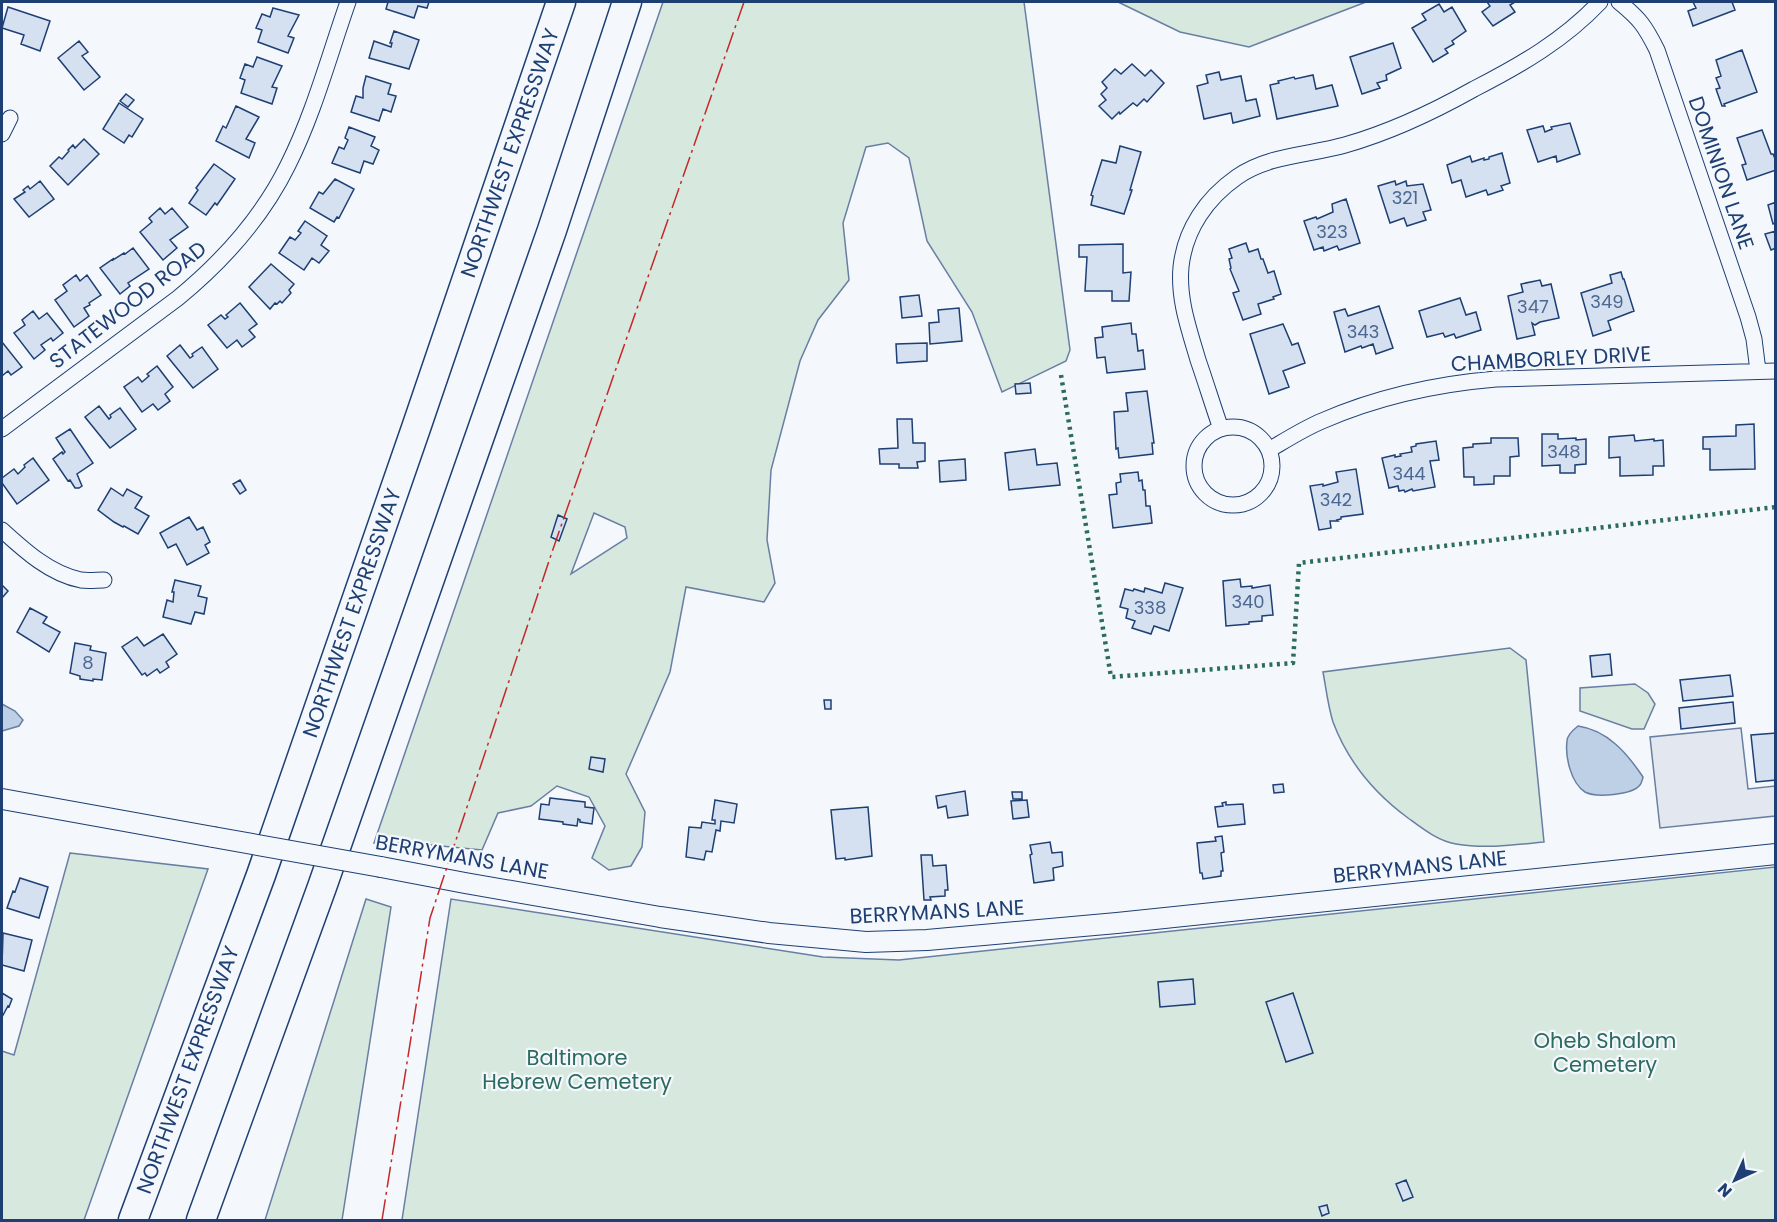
<svg xmlns="http://www.w3.org/2000/svg" width="1777" height="1222" font-family="Poppins,sans-serif">
  <rect width="100%" height="100%" fill="#f4f7fb"/>
  <path fill="#d7e8df" stroke="#687fa3" stroke-width="1.5" fill-rule="evenodd" d="M663,2H1024L1070,350L1066,361L1002,392L972,312L927,241L909,158L888,143L866,147L843,223L849,280L818,320L800,361L771,470L767,540L775,583L764,602L686,587L670,672L626,774L645,812L642,847L631,866L609,870L592,858L605,826L589,797L557,786L531,806L498,813L482,850L410,843H374ZM594,513L625,527L627,538L571,574Z
    M1118,2H1366L1249,47L1180,32Z
    M1510,648L1526,660L1544,842C1515,845 1485,849 1456,844C1438,841 1423,829 1408,818C1374,793 1348,762 1333,722C1328,706 1326,688 1323,672Z
    M1635,684L1648,693L1655,704L1644,729H1632L1580,711V688Z
    M70,853L208,869L84,1220H2V1051L14,1055Z
    M1775,867V1220H402L451,899L823,957L899,960Z
    M366,899L391,907L342,1220H265Z"/>
  <path fill="#e3e8f0" stroke="#687fa3" stroke-width="1.5" d="M1741,728L1748,789L1775,786V816L1660,828L1650,737Z"/>
  <path fill="#bed0e5" stroke="#687fa3" stroke-width="1.5" d="M2,704L15,711L23,720L19,726L2,731Z
    M1578,726C1607,730 1627,753 1643,777C1643,778 1641,784 1640,785C1632,795 1596,798 1585,792C1571,783 1565,757 1567,741C1567,735 1573,730 1578,726Z"/>
  <path fill="#d5e0f0" stroke="#1d3f73" stroke-width="1.5" d="M388,2H429L427,8L418,6L414,18L386,9Z
    M1487,2H1515L1510,5L1515,12L1493,26L1482,12L1490,6Z
    M1693,2H1732L1735,10L1693,26L1688,11L1696,8Z
    M1439,4L1444,12L1452,7L1466,31L1452,41L1454,44L1445,49L1448,53L1433,62L1412,28L1426,20L1422,14Z
    M8,7L50,21L40,51L21,44L24,35L2,28Z
    M273,8L299,15L288,36L294,38L288,53L258,42L262,30L256,28L262,14L270,17Z
    M394,31L419,40L409,69L369,58L374,41L391,47L392,43H390Z
    M79,41L88,52L82,56L100,77L84,90L58,58Z
    M1393,43L1401,68L1386,75L1387,80L1377,83L1380,88L1362,94L1350,57Z
    M1742,50L1757,92L1724,104L1725,106H1722L1716,89L1720,88L1716,78L1721,76L1716,60Z
    M257,57L282,66L272,87L277,88L272,104L241,93L245,80L240,78L245,64L253,67Z
    M1132,64L1145,76L1151,70L1164,83L1147,102L1144,99L1137,106L1133,103L1120,114L1119,112L1112,119L1099,106L1106,100L1101,94L1107,88L1102,82L1115,69L1121,74Z
    M1219,72L1221,80L1241,76L1246,101L1256,99L1260,116L1233,123L1231,113L1204,119L1197,86L1208,83L1206,75Z
    M1313,75L1316,89L1332,85L1338,106L1277,119L1270,85L1279,83L1278,81L1294,77L1295,79Z
    M366,76L391,84L388,94L396,96L391,112L383,109L379,121L351,112L356,96L363,98V88Z
    M126,94L134,100L128,107L120,101Z
    M119,103L143,119L132,137L129,135L124,143L103,129Z
    M236,106L259,117L246,139L255,143L249,158L216,141L223,126L226,128Z
    M1570,123L1580,154L1557,162L1556,156L1538,162L1527,130L1543,126L1545,132L1552,129L1551,127Z
    M349,127L375,137L371,146L379,150L373,164L364,161L360,173L332,163L339,147L344,149L348,140L345,138Z
    M1762,130L1771,154H1773L1776,161V170L1747,180L1742,165L1746,164L1737,138Z
    M84,139L99,154L68,185L50,166L59,157L62,159L69,151L68,150L73,145L75,148Z
    M1120,146L1141,152L1130,190H1132L1124,214L1091,205L1093,196L1091,195L1102,160L1116,163Z
    M1502,153L1510,183L1501,186L1503,190L1488,195L1486,190L1466,197L1461,180L1452,183L1447,165L1470,156L1472,162L1484,158V160L1489,159V157Z
    M214,164L235,179L217,205L215,203L206,215L189,203L198,190L196,188Z
    M335,179L354,189L339,218L337,217L334,222L310,208L319,192L323,194Z
    M40,181L54,199L29,217L14,199L25,192L23,190L28,186L30,189Z
    M1395,181L1396,185L1406,181L1407,186L1423,184L1431,210L1423,212L1426,220L1407,226L1404,218L1390,223L1378,186Z
    M1346,199L1360,243L1339,250L1337,246L1324,251L1323,247L1314,250L1304,221L1316,217L1317,219L1333,212L1332,204Z
    M1776,202V224L1775,223L1773,224L1768,205Z
    M160,208L165,214L172,208L188,227L170,240L177,248L163,260L140,232L152,222L149,218Z
    M305,221L327,236L321,245L329,251L319,263L312,258L304,270L279,253L290,237L295,240L301,233L298,231Z
    M1776,231V248L1771,250L1765,234Z
    M1246,243L1249,252L1258,249L1261,259H1263L1268,273L1274,271L1281,294L1273,297L1274,299L1258,304L1261,314L1243,320L1233,293L1239,291L1230,269L1231,268L1229,259L1232,258L1229,249Z
    M1123,244V273L1131,272L1129,301H1112V291H1085L1087,257H1079V245Z
    M133,248L149,269L128,283L130,286L120,294L100,268L113,259V260L124,253L125,254Z
    M271,264L294,284L289,290L291,293L282,303L280,301L277,304L275,303L270,309L249,287Z
    M1621,272L1623,279H1624L1634,311L1608,321L1611,330L1593,336L1581,293L1612,283L1610,275Z
    M76,275L80,281L87,275L101,295L89,303L90,305L84,308L89,316L74,327L55,300L67,291L63,285Z
    M1540,280L1542,286L1551,284L1559,318L1540,322L1535,325L1532,323L1535,335L1517,339L1508,296L1523,292L1521,284Z
    M919,295L922,316L902,318L900,297Z
    M1460,298L1466,315L1476,312L1481,330L1456,338L1454,334L1445,337L1443,333L1427,337L1419,311Z
    M240,303L257,324L249,330L255,337L242,347L237,340L227,348L208,325L221,315L225,319L228,317L226,315Z
    M1379,306L1393,348L1376,354L1373,344L1362,348L1361,346L1345,352L1334,312L1345,309L1348,316Z
    M959,308L962,341L930,344L929,323L939,322L938,310Z
    M33,311L39,319L47,313L63,333L53,341L51,338L41,345L45,350L34,359L14,333L25,325L22,320Z
    M1131,323L1132,334H1136L1138,351L1143,350L1145,369L1107,373L1105,357L1097,358L1095,338L1103,337L1102,327Z
    M1283,324L1292,345L1298,343L1305,363L1283,371L1289,387L1269,394L1250,334Z
    M2,342L22,367L11,375L8,371L2,376Z
    M927,343V361L897,363L896,344Z
    M180,345L190,358L193,356L192,354L202,347L218,369L193,388L167,356Z
    M157,366L173,387L165,394L170,401L158,410L153,404L142,412L124,387L138,377L142,382L149,376L147,374Z
    M1030,383L1031,393L1016,394L1015,384Z
    M1147,391L1154,443H1152L1153,454L1119,458L1118,448L1116,449L1114,412L1128,411L1126,393Z
    M99,406L109,419L111,417L110,415L120,408L136,429L110,448L85,417Z
    M897,419H912L913,443H925V461L917,462L918,468H899V464H880L879,449L898,448Z
    M1754,424L1755,469L1710,470V449H1703V437L1736,436V425Z
    M70,429L93,463L77,474L82,486L79,488H75L70,480L68,481L53,459L62,452L63,454L65,452L56,438Z
    M1542,434H1558V439L1576,438V440L1586,439V464L1575,465V473H1560V465L1542,466Z
    M1634,435L1635,441L1654,439V441L1663,440L1664,466H1653V475L1620,476V457L1609,458V437Z
    M1491,438H1518L1519,456L1510,457V476H1494V484L1474,485V477H1464L1463,448L1473,447V444L1491,443Z
    M1436,441L1439,460L1430,461L1435,487L1413,491L1412,489L1405,492L1404,490L1399,491L1398,486L1389,488L1382,458L1395,455V457L1401,456L1400,454L1412,452L1411,447L1416,446V444Z
    M1035,449L1037,465L1057,463L1060,485L1009,490L1005,453Z
    M33,458L49,480L17,504L2,483V478L14,469L18,474L25,467L24,465Z
    M965,459L966,480L940,482L939,461Z
    M1356,469L1363,514L1341,517V519L1337,520L1338,521H1330L1331,528L1319,530L1310,486L1323,484V486L1338,482L1336,472Z
    M1138,472L1139,481L1142,480L1143,490H1145L1146,506H1150L1152,523L1113,528L1109,495L1117,494L1116,483L1121,482L1120,474Z
    M240,480L246,490L240,494L233,484Z
    M111,488L123,496L127,489L142,497L135,508L149,516L138,534L124,526L123,527L114,522L98,510Z
    M558,515L567,519L559,541L551,537Z
    M189,517L197,530L203,527L210,542L205,545L209,553L187,565L176,544L168,548L160,533Z
    M1240,579L1241,587L1252,586V588L1270,585L1273,615L1262,616V621L1249,622V624L1226,626L1223,581Z
    M175,580L201,586L198,596L207,598L204,614L195,612L191,624L163,617L167,600L173,602L174,592H172Z
    M1165,583L1183,588L1169,631L1154,626L1151,634L1132,628L1135,621L1126,618L1128,609L1120,607L1125,589L1133,591L1134,589L1144,592L1145,588L1162,593Z
    M2,585L8,591L2,598Z
    M30,608L47,617L43,623L60,632L49,652L17,632Z
    M163,634L177,654L166,662L169,667L160,673L157,669L147,676L145,673L142,675L122,647L137,637L144,646Z
    M75,643L91,646L90,650L106,653L102,680L93,679V681L80,679V676L70,673Z
    M1610,654L1612,675L1592,677L1590,656Z
    M1730,675L1733,696L1683,701L1680,680Z
    M824,700H831V709H825Z
    M1733,702L1735,723L1681,729L1679,708Z
    M1776,733V780L1756,782L1751,735Z
    M591,757L605,759L603,772L589,769Z
    M1283,784L1284,792L1274,793L1273,785Z
    M965,791L968,815L948,818L946,806L938,808L936,796Z
    M1012,792H1022V799H1013Z
    M550,798L585,802V807L594,808L592,824L580,822V820L578,819L577,826L563,824V822L539,819L541,804L549,805Z
    M715,800L737,804L734,823L721,821L720,831L716,830L712,852L706,851L704,860L686,857L689,827L701,828L702,822L715,824V820H712Z
    M1027,800L1029,817L1013,819L1011,801Z
    M1226,802V805L1243,804L1245,824L1218,827L1215,807L1223,806L1222,803Z
    M868,807L872,856L845,860V858L836,859L831,810Z
    M1222,836L1224,852L1221,853L1223,871H1221V876L1203,879L1202,873H1200L1197,843L1216,841L1215,837Z
    M1050,842L1052,853L1062,852L1063,866L1053,868L1054,880L1034,883L1030,855L1032,854L1030,845Z
    M921,855H932L933,866L946,865L948,890H945V896L930,897L931,900H924Z
    M20,878L48,887L39,918L7,908L13,891L15,892Z
    M3,933L32,940L24,971L2,965Z
    M1193,979L1195,1004L1160,1007L1158,982Z
    M2,993L12,999L9,1007L8,1006L2,1017Z
    M1293,993L1313,1053L1286,1062L1266,1002Z
    M1406,1180L1413,1197L1403,1201L1396,1184Z
    M1327,1205L1329,1213L1322,1216L1319,1207Z"/>
  <g fill="none" stroke-linecap="round" stroke-linejoin="round">
    <g stroke="#1d3f73" stroke-width="17">
      <path id="minor" d="M1619,2C1640,19 1645,26 1657,50L1748,317L1754,339L1758,371
        M2,134L10,118
        M1194 466a39 39 0 1 1 78 0a39 39 0 1 1-78 0Z
        M2,429L178,298C223,261 262,218 288,165C314,113 329,56 348,2
        M1221,429C1213,406 1206,383 1198,360C1189,329 1178,299 1181,267C1185,229 1207,198 1237,177C1268,155 1310,155 1345,145C1391,132 1433,112 1474,89C1521,65 1564,40 1600,2
        M1269,450C1286,440 1303,429 1322,421C1377,397 1436,384 1496,379L1776,371
        M2,530C24,550 50,574 81,580C88,581 97,580 104,580"/>
    </g>
    <g stroke="#1d3f73" stroke-width="22">
      <path id="tertiary" d="M2,799L213,837
        M381,867L465,883L660,917L769,933L866,942L927,940L1117,923L1776,854"/>
    </g>
    <g stroke="#1d3f73" stroke-width="31">
      <path id="motorway" d="M133,1220L261,875L416,428L561,2
        M201,1220L322,887L552,230L627,2"/>
    </g>
    <use href="#minor" stroke="#f4f7fb" stroke-width="15"/>
    <use href="#tertiary" stroke="#f4f7fb" stroke-width="20"/>
    <use href="#motorway" stroke="#f4f7fb" stroke-width="28"/>
    <g stroke="#1d3f73" stroke-width="22" stroke-linecap="butt">
      <path id="tertiary-bridge" d="M213,837L381,867"/>
    </g>
    <use href="#tertiary-bridge" stroke="#f4f7fb" stroke-width="20"/>
    <path stroke="#2c6c60" stroke-width="4.5" stroke-dasharray="3 4.5" stroke-linecap="butt" d="M1061,375L1111,677L1293,663L1299,563L1776,507"/>
    <path stroke="#c62828" stroke-width="1.5" stroke-dasharray="21 4.5 3 4.5" stroke-linecap="butt" d="M382,1220L430,918L552,552L744,2"/>
  </g>
  <g text-anchor="middle" stroke-width="4.5" stroke-linejoin="round" paint-order="stroke">
    <g font-size="18" fill="#4b6792">
      <text x="1405" y="204">321</text>
      <text x="1332" y="238">323</text>
      <text x="1607" y="308">349</text>
      <text x="1533" y="313">347</text>
      <text x="1363" y="338">343</text>
      <text x="1564" y="458">348</text>
      <text x="1409" y="480">344</text>
      <text x="1336" y="506">342</text>
      <text x="1248" y="608">340</text>
      <text x="1150" y="614">338</text>
      <text x="88" y="669">8</text>
    </g>
    <g font-size="21" fill="#1d3f73" stroke="#f4f7fb">
      <text transform="translate(510 153) rotate(-71)" y="7">NORTHWEST EXPRESSWAY</text>
      <text transform="translate(1721 173) rotate(71)" y="7">DOMINION LANE</text>
      <text transform="translate(128 305) rotate(-38)" y="7">STATEWOOD ROAD</text>
      <text transform="translate(1551 359) rotate(-3)" y="7">CHAMBORLEY DRIVE</text>
      <text transform="translate(352 613) rotate(-71)" y="7">NORTHWEST EXPRESSWAY</text>
      <text transform="translate(462 857) rotate(10)" y="7">BERRYMANS LANE</text>
      <text transform="translate(1420 867) rotate(-6)" y="7">BERRYMANS LANE</text>
      <text transform="translate(937 912) rotate(-3)" y="7">BERRYMANS LANE</text>
      <text transform="translate(188 1070) rotate(-70)" y="7">NORTHWEST EXPRESSWAY</text>
    </g>
    <g font-size="21" fill="#2c6c60" stroke="#f4f7fb">
      <text x="1605" y="1048">Oheb Shalom<tspan x="1605" dy="24">Cemetery</tspan></text>
      <text x="577" y="1065">Baltimore<tspan x="577" dy="24">Hebrew Cemetery</tspan></text>
    </g>
  </g>
  <rect width="1777" height="1222" fill="none" stroke="#1d3f73" stroke-width="6"/>
  <g transform="translate(1735 1180) rotate(225)" stroke="#f4f7fb" stroke-width="4.5" paint-order="stroke">
  <path d="M0-4.5L10 22L0 15L-10 22Z" fill="#1d3f73"/>
  <text y="-9" font-size="16" font-weight="bold" text-anchor="middle" fill="#1d3f73">N</text>
  </g>
</svg>
